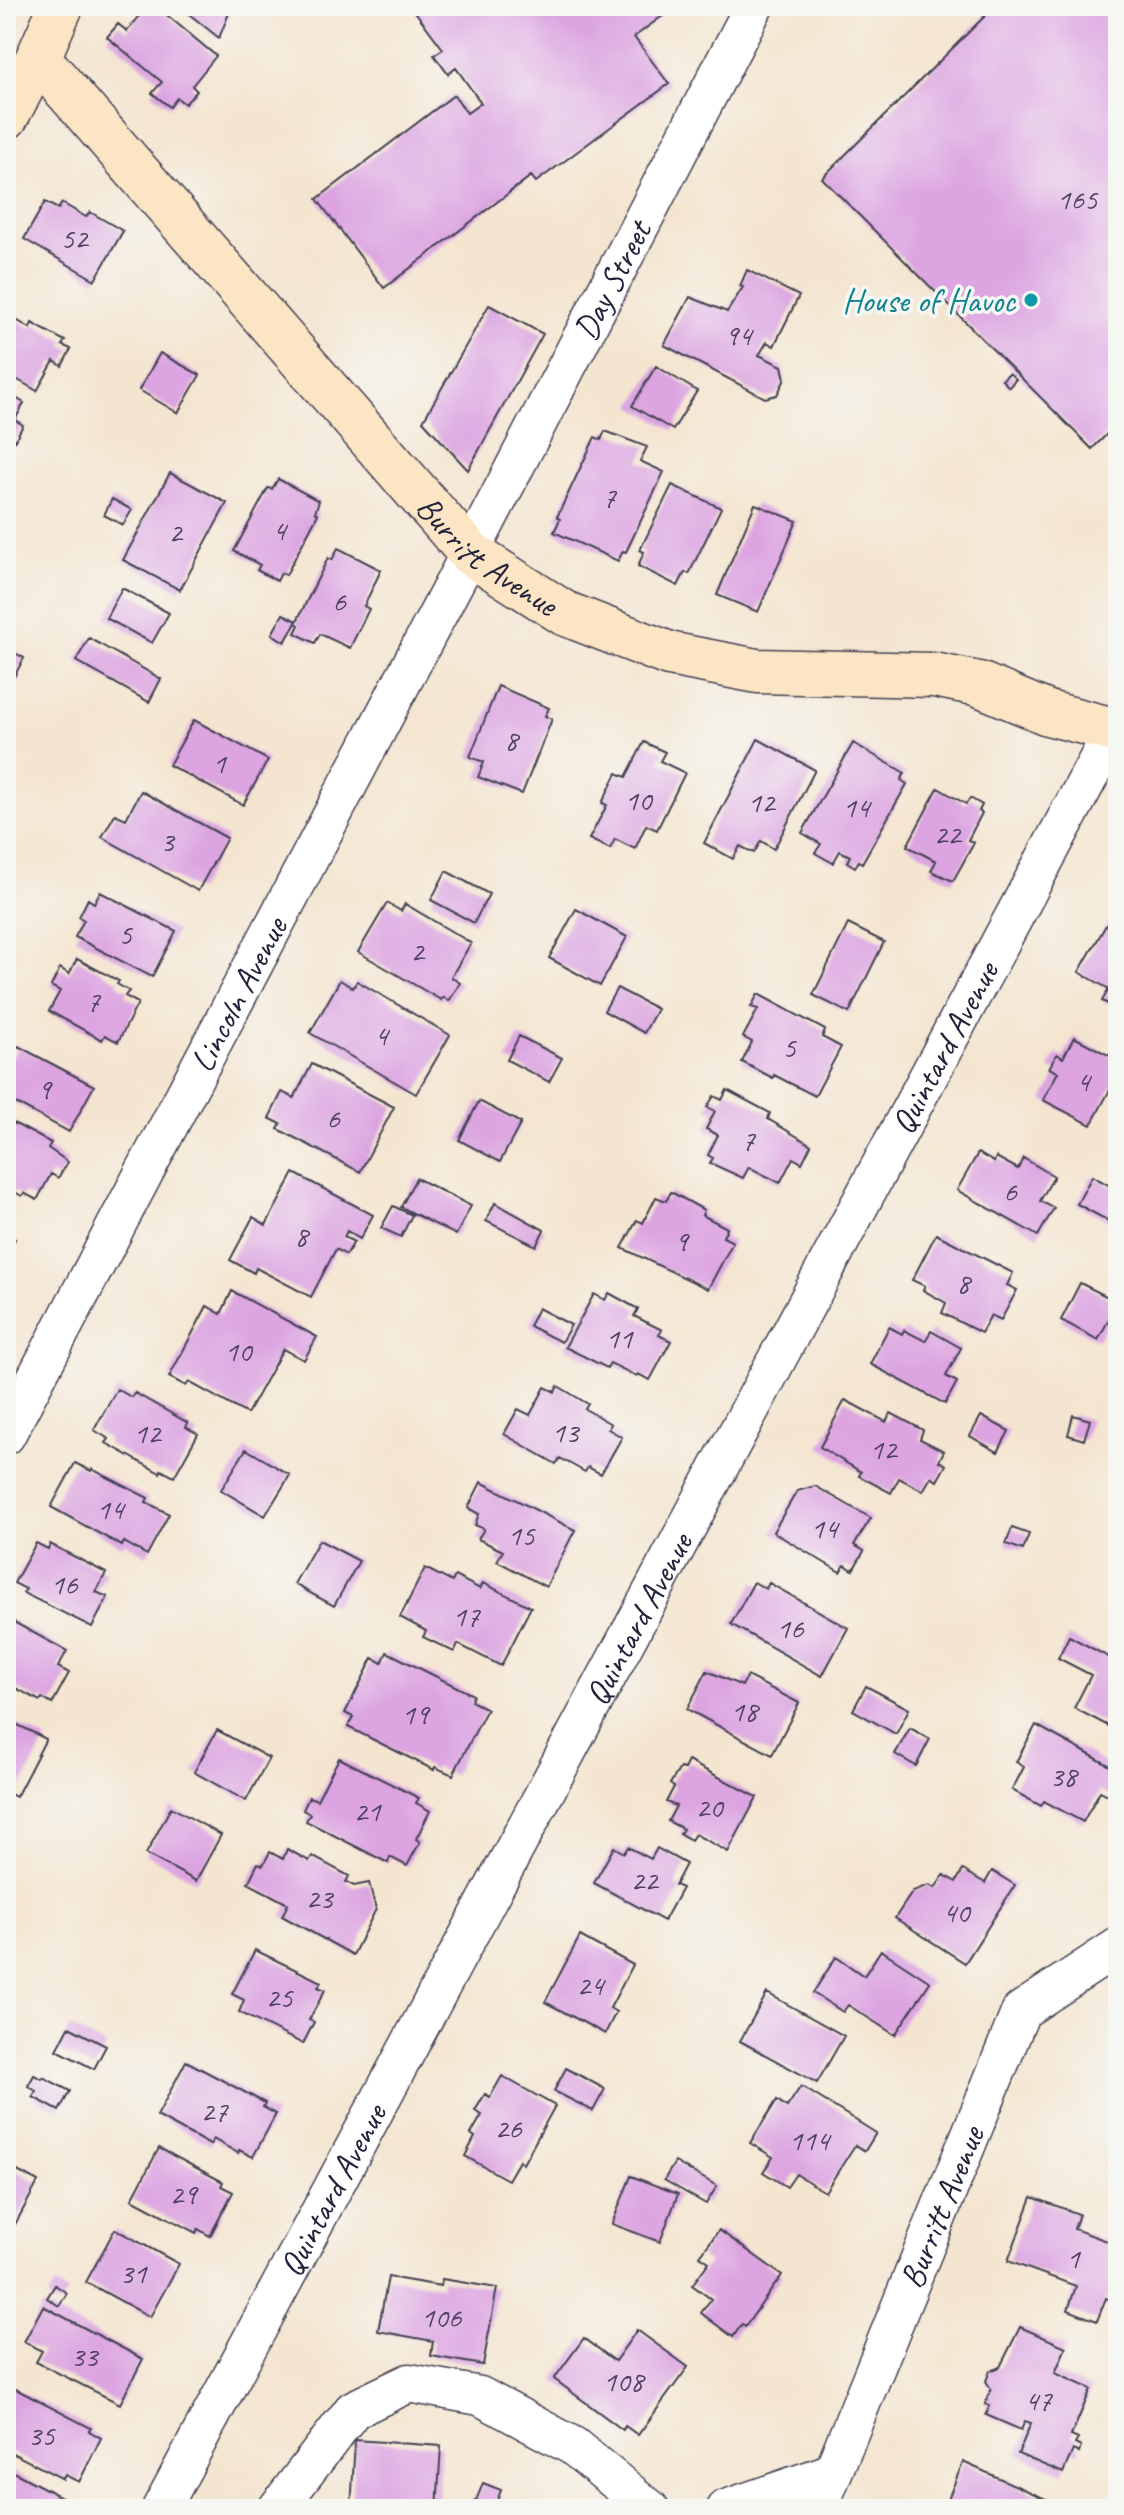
<svg xmlns="http://www.w3.org/2000/svg" width="1124" height="2515" font-family="Caveat,sans-serif">
  <rect width="100%" height="100%" fill="#f6f6f2"/>
  <filter id="ink" filterUnits="userSpaceOnUse"><feTurbulence type="fractalNoise" baseFrequency=".0125" numOctaves="2"/><feDisplacementMap in="SourceGraphic" scale="16" xChannelSelector="R" yChannelSelector="G"/><feConvolveMatrix kernelMatrix="1 2 1 2 8 2 1 2 1" color-interpolation-filters="sRGB"/></filter>
  <filter id="wash" filterUnits="userSpaceOnUse"><feTurbulence type="fractalNoise" baseFrequency=".006" numOctaves="4" result="noise"/><feDisplacementMap in="SourceGraphic" scale="32" xChannelSelector="R" yChannelSelector="G"/><feGaussianBlur stdDeviation="1.8" result="paint"/><feColorMatrix in="noise" values="0 0 0 0 0 0 0 0 0 0 0 0 0 0 0 0 0 1.4 0 .05"/><feComposite in="paint" operator="in"/></filter>
  <g filter="url(#wash)">
    <rect width="100%" height="100%" fill="#f4e5d0"/>
    <g id="blocks">
      <path fill="#dca4e1" d="M148,6H156L216,56L192,86L197,91L185,104L177,98L170,107L152,93L162,82L107,37L118,24L127,31Z
        M179,6H232L219,38Z
        M411,6H676L634,37L669,84L536,182L531,176L384,288L317,199L454,95L467,113L481,103L456,68L448,74L434,55L443,49Z
        M995,6H1118V423L1092,449L822,178Z
        M45,202L58,209L62,203L86,217L90,212L123,231L95,280L24,239Z
        M747,270L799,296L774,346L767,342L759,355L782,366L785,379L777,395L765,398L664,345L690,297L727,312L743,287L740,286Z
        M489,305L543,334L468,470L423,421Z
        M6,314L30,328L32,323L65,341L62,345L71,349L62,366L54,361L37,391L6,373Z
        M160,353L200,375L178,413L139,390Z
        M656,366L697,391L673,430L632,406Z
        M1009,373L1016,379L1009,387L1002,380Z
        M6,392L24,403L15,420L23,425L6,457Z
        M605,431L647,447L640,461L664,472L626,552L623,551L618,561L554,532L560,519L557,517L595,437L601,440Z
        M170,473L227,503L180,590L123,560Z
        M278,479L319,501L315,512L318,514L286,575L281,573L277,581L257,570L260,565L234,551L268,488L272,489Z
        M672,485L721,508L689,574L685,572L678,586L638,566L644,552L640,550Z
        M112,499L132,510L123,525L104,515Z
        M755,504L797,521L758,612L717,595Z
        M338,548L381,570L364,606L369,609L350,648L320,634L315,643L295,633L299,625L296,623L328,558L332,560Z
        M122,588L169,613L152,643L106,618Z
        M283,614L297,621L285,642L272,634Z
        M89,638L161,679L149,702L76,661Z
        M6,648L24,658L6,692Z
        M498,686L549,708L545,716L552,719L522,794L478,777L484,762L470,757Z
        M194,720L268,760L243,805L169,765Z
        M758,739L815,770L774,849L761,841L754,853L740,846L733,859L704,843Z
        M644,742L665,752L660,761L685,773L657,830L646,825L635,849L615,839L610,849L589,839L607,805L602,803L617,773L626,777Z
        M853,743L905,773L901,780L907,784L862,863L859,861L855,867L847,862L850,856L840,851L833,863L815,853L821,844L802,833Z
        M938,788L966,804L970,798L982,805L979,811L982,813L968,840L974,843L953,881L931,871L936,861L907,846Z
        M141,791L227,838L198,891L102,837L115,814L126,819Z
        M446,871L489,894L474,923L431,900Z
        M100,892L176,931L152,977L75,937L84,920L79,917L88,899L94,903Z
        M387,903L401,911L405,904L471,943L451,977L460,983L449,1001L443,997L441,1000L358,952Z
        M576,909L627,937L600,986L549,958Z
        M848,924L884,942L849,1013L813,995Z
        M1106,925L1118,932V1009L1102,1001L1109,989L1079,972Z
        M77,959L119,981L117,984L129,991L125,996L138,1003L118,1042L105,1035L102,1040L49,1011L60,991L51,986L60,968L69,974Z
        M340,980L353,988L357,981L450,1035L416,1094L310,1033Z
        M617,988L657,1009L644,1033L604,1011Z
        M758,994L825,1030L822,1037L841,1047L815,1096L774,1075L773,1078L742,1062L752,1042L743,1037L758,1009L751,1007Z
        M519,1036L562,1058L549,1082L507,1060Z
        M1074,1037L1118,1060V1075L1091,1125L1043,1100L1058,1072L1049,1068L1057,1054L1063,1058Z
        M18,1046L94,1086L69,1132L6,1098V1069Z
        M312,1064L394,1107L360,1172L278,1129L281,1124L269,1118L282,1092L294,1098Z
        M727,1090L770,1113L768,1119L811,1145L802,1163L793,1158L780,1183L749,1167L743,1178L710,1163L713,1158L708,1155L718,1135L706,1129L715,1111L707,1107L714,1096L722,1100Z
        M479,1101L521,1123L500,1162L459,1140Z
        M6,1119L51,1143L48,1148L68,1162L58,1178L51,1174L37,1200L24,1193L22,1196L6,1187Z
        M978,1153L994,1162L996,1157L1018,1169L1023,1158L1054,1176L1040,1201L1054,1208L1038,1236L957,1190Z
        M294,1173L373,1215L360,1239L347,1231L344,1237L354,1242L346,1255L336,1249L311,1297L256,1268L254,1273L230,1260L253,1217L266,1225Z
        M1092,1176L1118,1190V1226L1077,1204Z
        M416,1178L471,1206L456,1235L401,1207Z
        M671,1192L704,1210L702,1215L727,1228L723,1237L733,1242L708,1289L622,1248L637,1220L643,1223L656,1197L666,1201Z
        M495,1203L544,1230L536,1246L486,1221Z
        M393,1206L412,1215L401,1237L381,1228Z
        M6,1225L10,1228L7,1235L15,1239L6,1256Z
        M936,1234L1013,1273L1007,1285L1017,1290L1001,1320L991,1315L981,1333L942,1313L946,1303L923,1290L925,1286L912,1280Z
        M1080,1283L1118,1302L1098,1340L1061,1320Z
        M232,1291L317,1337L304,1360L283,1349L247,1414L189,1382L186,1386L169,1377L207,1306L221,1314Z
        M609,1293L638,1309L634,1316L662,1330L659,1335L671,1341L650,1380L638,1374L636,1376L610,1363L607,1368L565,1347L594,1294L605,1300Z
        M538,1308L571,1325L561,1342L529,1326Z
        M889,1327L902,1334L904,1330L925,1341L931,1331L961,1348L946,1376L957,1382L945,1404L870,1364Z
        M558,1386L588,1404L585,1409L611,1424L608,1429L622,1437L601,1474L588,1467L585,1472L560,1458L556,1464L504,1434L518,1409L530,1415L545,1387L555,1392Z
        M117,1389L131,1397L135,1393L188,1423L186,1427L198,1434L174,1477L161,1470L160,1473L106,1443L109,1439L94,1430Z
        M845,1400L886,1422L891,1413L923,1430L920,1439L944,1451L939,1461L946,1465L937,1481L931,1477L923,1491L899,1478L891,1493L859,1476L861,1472L820,1447Z
        M1073,1415L1090,1420L1084,1440L1068,1435Z
        M981,1416L1009,1431L998,1452L970,1436Z
        M246,1449L290,1475L265,1516L221,1490Z
        M75,1463L91,1471L92,1469L148,1498L146,1502L169,1514L147,1555L124,1542L122,1546L51,1507Z
        M481,1482L575,1530L546,1587L497,1561L503,1551L478,1539L484,1529L475,1525L479,1514L468,1508Z
        M815,1486L871,1518L854,1545L864,1551L853,1570L845,1565L840,1572L773,1532L797,1491Z
        M1012,1528L1029,1534L1023,1550L1006,1544Z
        M319,1540L359,1561L334,1606L294,1584Z
        M36,1543L48,1549L50,1544L106,1573L96,1592L108,1597L92,1627L23,1593L26,1589L14,1583Z
        M425,1568L452,1582L455,1576L480,1589L483,1583L531,1607L501,1666L458,1644L454,1652L423,1637L426,1631L400,1617Z
        M754,1582L766,1589L769,1583L848,1628L822,1676L731,1624Z
        M10,1620L67,1651L58,1667L69,1673L52,1704L42,1698L40,1701L6,1683V1624Z
        M1069,1636L1118,1662V1731L1074,1708L1091,1675L1058,1658Z
        M387,1652L473,1695L471,1701L487,1709L453,1775L435,1767L434,1770L348,1727L353,1717L345,1713L373,1658L382,1663Z
        M707,1671L742,1686L747,1676L799,1703L772,1755L687,1709Z
        M866,1686L909,1709L896,1734L853,1710Z
        M6,1719L46,1739L16,1797L6,1792Z
        M1036,1725L1112,1767L1111,1769L1118,1774V1780L1110,1796L1100,1791L1083,1822L1044,1801L1041,1806L1012,1790L1024,1767L1016,1762Z
        M910,1728L930,1739L916,1766L895,1754Z
        M217,1730L269,1758L246,1801L194,1772Z
        M339,1758L419,1798L416,1803L430,1811L416,1839L420,1842L407,1866L390,1857L388,1863L306,1821L310,1814L303,1810L309,1797L317,1800Z
        M688,1761L757,1797L728,1852L695,1834L691,1840L680,1834L683,1829L668,1821L676,1806L666,1802L674,1787L670,1784L680,1768L684,1769Z
        M171,1807L221,1835L196,1881L146,1854Z
        M614,1847L624,1853L628,1847L651,1859L657,1848L686,1864L675,1885L682,1888L664,1921L594,1883Z
        M287,1849L309,1861L312,1856L349,1876L346,1882L354,1886L369,1883L376,1909L353,1955L282,1916L288,1904L248,1883L258,1863L263,1865L270,1852L283,1859Z
        M963,1870L985,1883L992,1871L1015,1885L965,1963L895,1918L913,1891L929,1885L935,1888L944,1875L956,1882Z
        M580,1936L633,1965L610,2008L616,2012L605,2034L545,2002Z
        M255,1950L321,1982L318,1987L325,1990L309,2020L314,2022L303,2044L239,2012L244,2000L232,1994Z
        M881,1950L930,1982L895,2035L848,2005L843,2012L813,1993L836,1957L864,1976Z
        M767,1993L844,2036L817,2083L740,2041Z
        M69,2027L106,2046L94,2069L57,2050Z
        M186,2061L265,2103L263,2107L276,2114L253,2157L239,2150L238,2153L213,2139L210,2145L157,2116Z
        M566,2068L605,2089L593,2111L554,2091Z
        M34,2075L42,2079L43,2077L70,2091L59,2111L33,2097L36,2091L28,2086Z
        M502,2076L555,2106L523,2164L519,2161L508,2180L465,2156L475,2137L471,2134L482,2115L475,2111L485,2094L490,2097Z
        M801,2086L876,2133L865,2151L855,2145L825,2192L796,2174L787,2187L763,2172L773,2157L750,2143L777,2100L787,2107Z
        M159,2148L223,2182L221,2186L233,2192L210,2236L198,2229L196,2233L132,2199Z
        M675,2162L717,2186L706,2204L664,2180Z
        M6,2165L38,2182L13,2228L6,2224Z
        M631,2176L678,2194L660,2242L612,2224Z
        M1032,2197L1079,2214L1074,2229L1118,2245V2302L1106,2298L1097,2321L1068,2310L1076,2286L1008,2261Z
        M115,2229L179,2264L150,2317L86,2282Z
        M719,2230L782,2275L745,2327L742,2324L733,2337L701,2313L711,2299L692,2285L709,2262L700,2256Z
        M388,2277L441,2286L442,2279L497,2288L483,2365L431,2356L433,2341L378,2331Z
        M55,2285L67,2293L59,2306L47,2298Z
        M43,2306L143,2359L120,2404L36,2362L42,2351L24,2342Z
        M1020,2327L1066,2347L1055,2373L1091,2389L1071,2436L1078,2439L1075,2444L1081,2447L1079,2453L1073,2450L1063,2473L1018,2454L1031,2423L1025,2421L1021,2430L986,2415L990,2406L985,2404L991,2389L986,2381L990,2371L1000,2367Z
        M637,2330L688,2367L638,2435L625,2426L623,2430L554,2379L584,2338L615,2361Z
        M6,2384L91,2428L89,2431L101,2438L79,2482L65,2475L63,2479L6,2450Z
        M355,2440L441,2446L437,2509H351Z
        M963,2462L1048,2500L1044,2509H944Z
        M6,2468L67,2500L62,2509H6Z
        M483,2483L501,2490L494,2509L474,2506Z"/>
    </g>
  </g>
  <g filter="url(#ink)">
    <use href="#blocks" fill-opacity="0" stroke="#423f51" stroke-width="2"/>
    <g fill="none" stroke-linecap="round" stroke-linejoin="round">
      <g stroke="#423f51" stroke-width="41">
        <g id="street">
          <path id="s1" d="M6,1435L470,553L754,6"/>
          <path id="s2" d="M161,2509L1114,730L1118,734"/>
          <path d="M277,2509L353,2410L409,2383L480,2396L573,2446L650,2509"/>
          <path d="M726,2509L831,2473"/>
          <path id="s3" d="M818,2509L1021,2011L1118,1947"/>
        </g>
      </g>
      <g stroke="#423f51" stroke-width="47">
        <g id="secondary">
          <path id="s4" d="M38,58L470,553L564,613L669,654L757,671L934,675L979,684L1048,713L1114,730L1118,726"/>
          <path d="M6,117L38,58L61,6"/>
        </g>
      </g>
      <use href="#street" stroke="#fff" stroke-width="38"/>
      <use href="#secondary" stroke="#fce5c4" stroke-width="44"/>
    </g>
  </g>
  <circle fill="#0f9aa8" stroke="#f6f6f2" stroke-width="3" cx="1031" cy="300" r="8"/>
  <g text-anchor="middle" stroke-width="7" stroke-linejoin="round" paint-order="stroke">
    <g font-size="30" fill="#504264">
      <text x="1077" y="209">165</text>
      <text x="74" y="248">52</text>
      <text x="738" y="345">94</text>
      <text x="609" y="507">7</text>
      <text x="279" y="540">4</text>
      <text x="175" y="542">2</text>
      <text x="339" y="611">6</text>
      <text x="511" y="750">8</text>
      <text x="219" y="773">1</text>
      <text x="638" y="810">10</text>
      <text x="761" y="812">12</text>
      <text x="856" y="817">14</text>
      <text x="947" y="844">22</text>
      <text x="167" y="851">3</text>
      <text x="125" y="944">5</text>
      <text x="417" y="961">2</text>
      <text x="93" y="1011">7</text>
      <text x="381" y="1045">4</text>
      <text x="789" y="1057">5</text>
      <text x="1083" y="1091">4</text>
      <text x="44" y="1099">9</text>
      <text x="333" y="1128">6</text>
      <text x="748" y="1150">7</text>
      <text x="1010" y="1201">6</text>
      <text x="301" y="1246">8</text>
      <text x="681" y="1251">9</text>
      <text x="963" y="1293">8</text>
      <text x="619" y="1348">11</text>
      <text x="238" y="1361">10</text>
      <text x="565" y="1442">13</text>
      <text x="147" y="1443">12</text>
      <text x="883" y="1459">12</text>
      <text x="110" y="1519">14</text>
      <text x="824" y="1538">14</text>
      <text x="521" y="1545">15</text>
      <text x="64" y="1594">16</text>
      <text x="466" y="1626">17</text>
      <text x="790" y="1638">16</text>
      <text x="744" y="1721">18</text>
      <text x="415" y="1724">19</text>
      <text x="1063" y="1786">38</text>
      <text x="709" y="1817">20</text>
      <text x="367" y="1821">21</text>
      <text x="644" y="1890">22</text>
      <text x="319" y="1908">23</text>
      <text x="956" y="1922">40</text>
      <text x="590" y="1995">24</text>
      <text x="279" y="2007">25</text>
      <text x="214" y="2121">27</text>
      <text x="508" y="2138">26</text>
      <text x="809" y="2150">114</text>
      <text x="183" y="2204">29</text>
      <text x="1073" y="2268">1</text>
      <text x="133" y="2283">31</text>
      <text x="441" y="2327">106</text>
      <text x="84" y="2366">33</text>
      <text x="623" y="2391">108</text>
      <text x="1038" y="2410">47</text>
      <text x="41" y="2445">35</text>
    </g>
    <g font-size="34" fill="#22223b" stroke="#f6f6f2">
      <text dy="12" stroke="none"><textPath href="#s1" startOffset="1304">Day Street</textPath></text>
      <text dy="12" stroke="none"><textPath href="#s4" startOffset="672">Burritt Avenue</textPath></text>
      <text dy="12" stroke="none"><textPath href="#s1" startOffset="498">Lincoln Avenue</textPath></text>
      <text dy="12" stroke="none"><textPath href="#s2" startOffset="1658">Quintard Avenue</textPath></text>
      <text dy="12" stroke="none"><textPath href="#s2" startOffset="1010">Quintard Avenue</textPath></text>
      <text dy="12" stroke="none"><textPath href="#s2" startOffset="362">Quintard Avenue</textPath></text>
      <text dy="12" stroke="none"><textPath href="#s3" startOffset="326">Burritt Avenue</textPath></text>
    </g>
    <g font-size="34" fill="#0d838f" stroke="#f6f6f2" text-anchor="end">
      <text x="1015" y="312">House of Havoc</text>
    </g>
  </g>
  <rect width="1124" height="2515" fill="none" stroke="#f6f6f2" stroke-width="32"/>
</svg>
